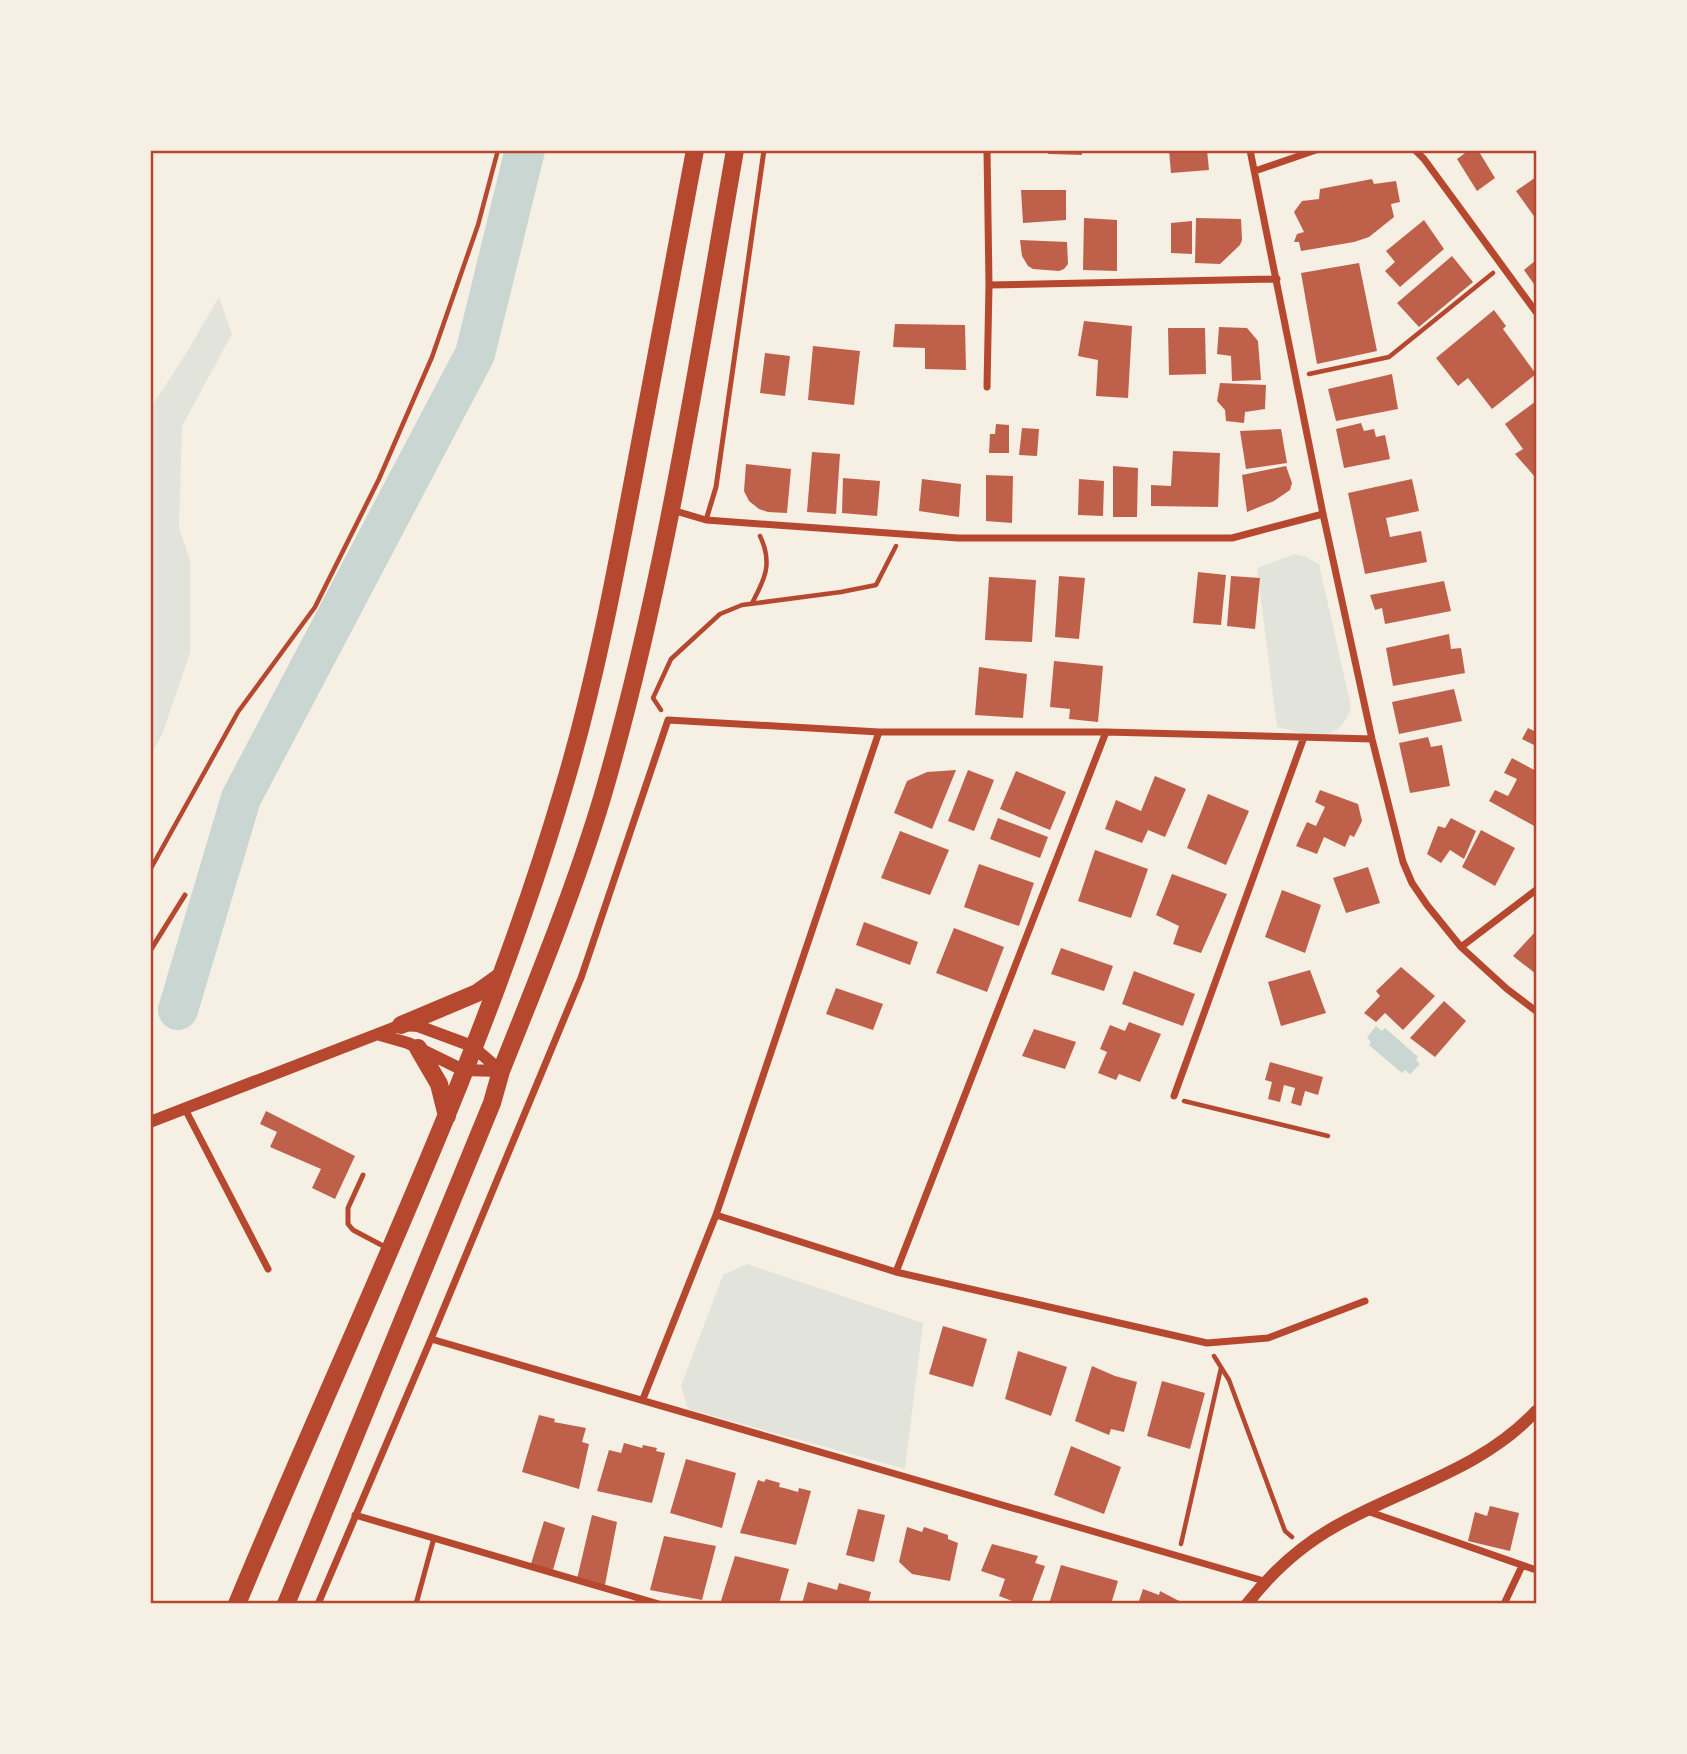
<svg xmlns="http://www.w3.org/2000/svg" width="1687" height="1754" font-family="Signika,sans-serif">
  <rect width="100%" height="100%" fill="#f6efe4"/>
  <path fill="#e2e4dc" d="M219,297L232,334L182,426L179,528L190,560V653L162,735L151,754V407L184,357Z
    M1295,554L1304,556L1319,564L1351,707C1339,747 1308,734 1277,727L1257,568Z
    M747,1264L923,1323L905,1469L688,1409L681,1386L723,1275Z"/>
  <path fill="#c9d6d2" d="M1376,1026L1382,1031L1385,1028L1418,1057L1416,1060L1420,1064L1410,1074L1405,1070L1402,1073L1369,1045L1371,1042L1367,1038Z"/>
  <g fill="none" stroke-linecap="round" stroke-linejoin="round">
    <path stroke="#c9d6d2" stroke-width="40" d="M178,1010L241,798L475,354L525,150"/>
  </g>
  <path fill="#bf614a" d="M1048,150H1082V155L1048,154Z
    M1169,150H1207L1209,170L1171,173Z
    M1469,150H1478L1495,178L1477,191L1457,159Z
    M1536,177V219L1516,191Z
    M1372,179L1374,184L1396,181L1400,202L1391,204L1394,217L1369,237L1354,242L1301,251L1299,242H1294L1297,234L1304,232L1294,212L1302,201L1319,199L1320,189Z
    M1021,190H1066V220L1023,223Z
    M1084,218L1117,220V271L1083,270Z
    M1196,218L1241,219L1242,240L1240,245L1220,264L1195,263Z
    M1424,220L1444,249L1400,287L1385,271L1395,262L1386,251Z
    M1192,221V254L1171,253V223Z
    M1020,240L1067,242L1068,264L1064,269L1059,271L1033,269L1028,266L1022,256Z
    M1452,256L1473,282L1419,327L1397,303Z
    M1536,260V287L1524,270Z
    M1359,263L1377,351L1317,364L1301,273Z
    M1494,310L1506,326L1503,329L1536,374L1492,409L1468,378L1458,386L1436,358Z
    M1084,321L1132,326L1128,398L1096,396L1098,360L1078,356Z
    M895,324L965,325L966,370L925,369V348L893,347Z
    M1219,327L1247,328L1258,341L1261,380L1232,381L1231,356L1217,354Z
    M1168,328H1205L1206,374L1169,375Z
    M813,346L860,351L854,405L808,400Z
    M765,353L790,356L785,396L760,393Z
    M1392,374L1398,409L1336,421L1328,389Z
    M1220,383L1266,385L1265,409L1245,412L1244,423L1226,421L1225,410L1217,401Z
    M1536,401V476L1535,477L1515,454L1523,449L1505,424Z
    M1361,423L1364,431L1374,429L1376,437L1385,435L1390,459L1344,468L1336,429Z
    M996,424L1009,425V453H989L990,434H995Z
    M1022,428L1039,429L1037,456L1019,455Z
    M1281,429L1287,463L1246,469L1240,431Z
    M1173,451L1220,453L1218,507L1151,506V485L1171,486Z
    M812,452L840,454L836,514L807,512Z
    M746,464L791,469L787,513L768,512L759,509L749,501L744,491Z
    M1113,466L1138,468L1137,517H1113Z
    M1286,466L1292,483L1290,490L1274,501L1247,512L1242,475Z
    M986,475L1013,476L1012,523L986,521Z
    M843,478L880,481L877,516L842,513Z
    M922,479L961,484L959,517L919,511Z
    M1079,479L1104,481L1103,516L1078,515Z
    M1412,479L1419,511L1386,518L1390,537L1421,531L1427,562L1365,574L1348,493Z
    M1198,572L1226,575L1221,625L1193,623Z
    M1059,576L1085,578L1079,639L1055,637Z
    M1231,576L1260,578L1255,629L1227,626Z
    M989,577L1036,580L1032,642L985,640Z
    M1444,581L1451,611L1385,624L1382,608L1375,610L1370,595Z
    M1449,634L1451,649L1461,648L1465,673L1393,686L1386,648Z
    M1054,661L1103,666L1098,722L1069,719L1070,709L1050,707Z
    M979,667L1027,674L1023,718L975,715Z
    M1454,689L1462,721L1399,734L1392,702Z
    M1528,728L1536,732V746L1522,739Z
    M1428,737L1431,747L1442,745L1450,786L1410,793L1399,743Z
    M1512,758L1536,771V827L1489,801L1495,790L1508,796L1513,787L1517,779L1504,773Z
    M956,770L932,829L894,813L907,781L927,772Z
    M968,770L994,780L974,831L948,821Z
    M1016,771L1066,792L1050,830L1000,809Z
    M1155,776L1186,789L1165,837L1148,830L1142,843L1105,829L1116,800L1141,811Z
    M1320,790L1358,804L1362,821L1354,837L1350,835L1345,847L1324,837L1317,854L1296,846L1307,822L1316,826L1325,807L1315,802Z
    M1208,794L1249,811L1226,865L1187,848Z
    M998,818L1048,837L1040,858L990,839Z
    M1451,818L1476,831L1464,859L1450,850L1441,863L1427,854L1438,826L1445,828Z
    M1481,830L1515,848L1495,886L1462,867Z
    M900,831L949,850L930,895L881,878Z
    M1095,850L1148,869L1131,918L1078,901Z
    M979,864L1034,883L1019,926L964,907Z
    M1368,867L1380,903L1346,913L1333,878Z
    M1172,874L1227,894L1201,953L1173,944L1179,926L1156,915Z
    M1282,890L1321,905L1305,953L1265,937Z
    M864,922L918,942L910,965L856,945Z
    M954,928L1004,947L987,992L936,973Z
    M1536,931V974L1513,956Z
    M1061,948L1113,966L1104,991L1051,974Z
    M1401,967L1435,996L1403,1030L1385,1013L1376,1022L1364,1013L1380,996L1376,991Z
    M1310,970L1326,1013L1281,1026L1268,982Z
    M1134,971L1195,994L1183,1026L1122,1004Z
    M836,988L883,1004L873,1030L826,1014Z
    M1444,1001L1466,1021L1435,1057L1410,1038Z
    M1129,1022L1161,1034L1140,1082L1119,1074L1116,1080L1098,1073L1107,1052L1100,1049L1110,1025L1125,1031Z
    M1034,1029L1076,1042L1065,1069L1022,1056Z
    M1270,1062L1323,1077L1318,1095L1305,1091L1301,1106L1291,1103L1295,1088L1284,1085L1280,1102L1268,1099L1272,1082L1265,1080Z
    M266,1111L355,1156L335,1199L312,1188L321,1169L270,1147L277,1132L260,1124Z
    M943,1326L987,1339L973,1387L929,1374Z
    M1018,1351L1067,1367L1051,1416L1005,1399Z
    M1092,1366L1115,1376L1137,1382L1124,1432L1111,1429L1109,1435L1075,1421Z
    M1162,1381L1205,1393L1190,1449L1147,1436Z
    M539,1415L555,1419L554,1422L586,1428L582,1442L589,1444L579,1489L522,1472Z
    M624,1443L642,1448L643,1445L657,1448L656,1451L665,1453L652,1503L597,1491L609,1450L621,1453Z
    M1071,1446L1121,1467L1104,1514L1054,1495Z
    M686,1459L736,1473L722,1528L670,1513Z
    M766,1479L780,1483L779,1487L784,1488L798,1492L799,1488L811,1491L796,1545L740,1533L758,1480L764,1482Z
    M1490,1506L1519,1513L1510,1551L1468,1541L1475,1512L1487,1516Z
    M858,1509L885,1515L874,1562L846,1555Z
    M592,1515L617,1522L605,1585L577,1579Z
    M544,1521L565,1528L553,1570L531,1564Z
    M907,1527L922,1532L924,1527L948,1535V1539L958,1543L950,1581L912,1574L899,1562Z
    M664,1536L716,1546L702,1600L650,1590Z
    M992,1544L1038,1556L1035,1563L1045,1566L1031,1604H1020L999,1596L1005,1579L981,1571Z
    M735,1556L789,1569L779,1604H720Z
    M1061,1565L1118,1581L1111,1604H1049Z
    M808,1582L837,1590L839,1583L871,1592L868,1604H802Z
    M1143,1589L1159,1595L1160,1591L1185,1604H1138Z"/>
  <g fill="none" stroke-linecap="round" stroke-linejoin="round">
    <path stroke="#b5482f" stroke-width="4.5" d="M1309,374L1389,357L1493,273
      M752,603C765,579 773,563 760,536
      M661,710L653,698L671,659L720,614L742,605L841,592L876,585L896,546
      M150,870L238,712L315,607L379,479L432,357L478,225L498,150
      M1184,1101L1328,1136
      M1214,1356L1229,1380L1285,1531L1292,1537
      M1181,1544L1221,1368"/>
    <path stroke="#b5482f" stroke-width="5" d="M706,520L716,487L764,150
      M150,951L185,895
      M363,1175L348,1208V1224L353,1230L387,1248
      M416,1604L434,1538"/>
    <path stroke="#b5482f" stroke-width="7" d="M987,150L989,285L987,387
      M1250,150L1323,514L1372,739L1403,862L1412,883L1427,905L1461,947L1507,989L1536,1011
      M1415,150L1424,159L1536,312
      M1255,171L1316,150
      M989,285L1277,279
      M672,510L706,520L958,538H1232L1323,514
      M1461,947L1536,890
      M1174,1096L1304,737
      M185,1109L268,1269
      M716,1215L896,1272L1207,1343L1268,1338L1365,1301
      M896,1272L1106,732
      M431,1339L1264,1581
      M643,1399L716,1215L879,732
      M1367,1511L1536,1570
      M355,1515L659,1604
      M318,1604L431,1339L581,978L668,720L879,732H1106L1372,739
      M1504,1604L1522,1566"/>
    <path stroke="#b5482f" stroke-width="12" d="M380,1035L408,1043L463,1070L501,1071
      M150,1122L401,1025L418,1026L472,1046L501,1071
      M1247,1604C1271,1573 1302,1545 1336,1526C1403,1488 1481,1470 1536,1411"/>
    <path stroke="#b5482f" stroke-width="18" d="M401,1025L477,993L498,978
      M418,1048L439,1084L447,1116
      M237,1604C349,1334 480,1071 563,790C594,687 614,581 634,475C654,367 674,259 695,150
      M286,1604L492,1103L501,1071C537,981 574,891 602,798C664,586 697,367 735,150"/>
  </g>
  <rect width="1687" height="1754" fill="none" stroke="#f6efe4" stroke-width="304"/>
  <rect x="152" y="152" width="1383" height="1450" fill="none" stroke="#b5482f" stroke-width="2.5"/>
</svg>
